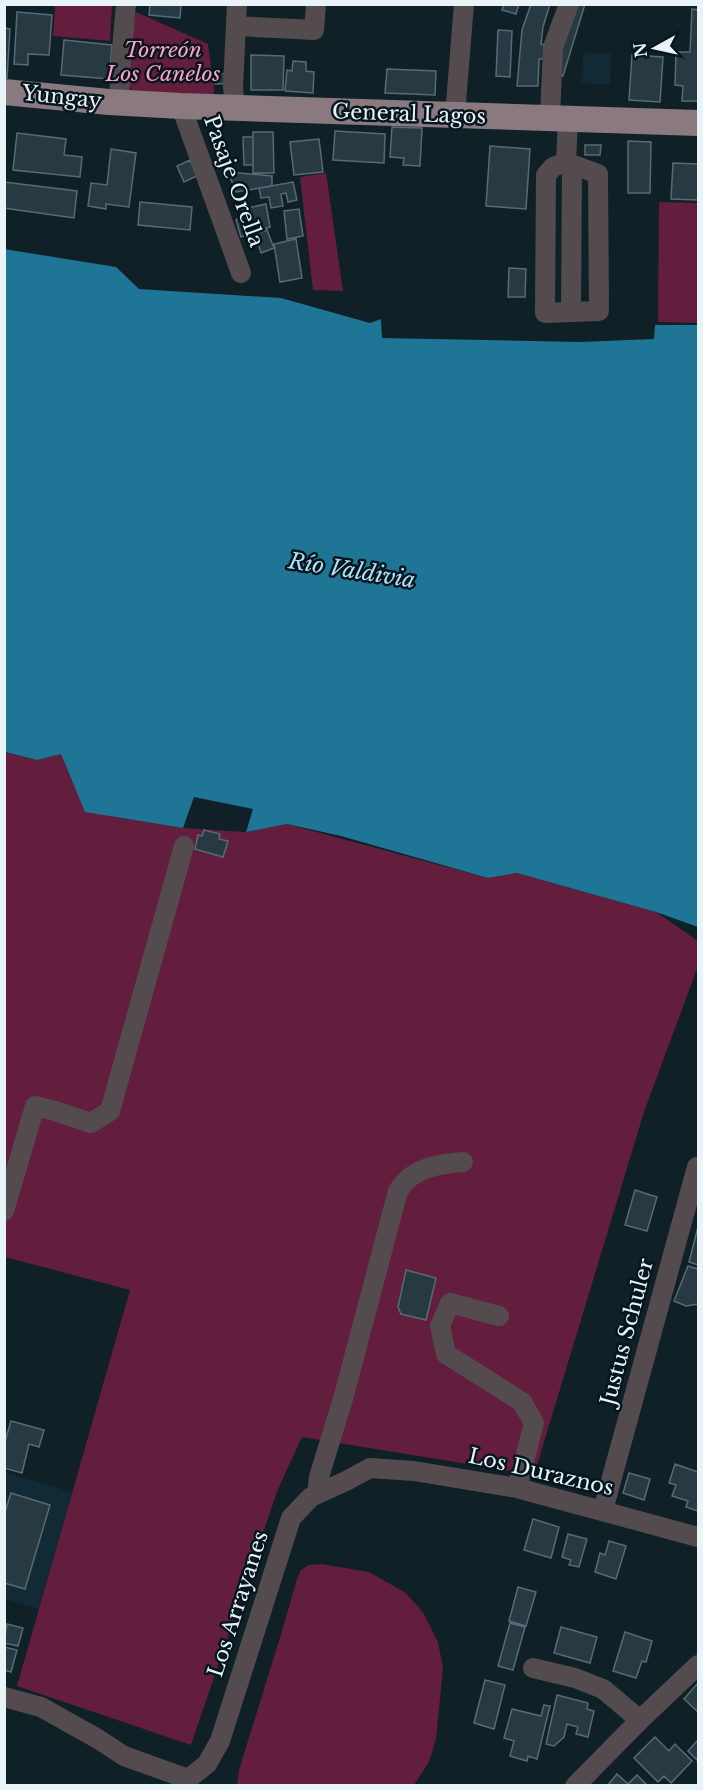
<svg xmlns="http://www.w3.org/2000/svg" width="703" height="1790" font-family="'Libre Baskerville',serif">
  <rect width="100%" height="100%" fill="#0f2027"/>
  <path fill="#112a35" d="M583,52L611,54L610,85L582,83Z
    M4,1472L72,1492L39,1609L5,1599Z"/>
  <path fill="#621e3c" d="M55,5H112L110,41L53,36Z
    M136,12L208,44L214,88V100L132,91C119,66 130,39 136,12Z
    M326,173L343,291L313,290L300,177Z
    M659,202L698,203V323L658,322Z
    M4,752L37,760L61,754L72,781L109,816L183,828L246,832L287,824L488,878L517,873L656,912L698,941V966L644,1112L534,1475L302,1437L278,1489L191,1745L17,1686L130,1290L5,1257Z
    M322,1564L369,1572L406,1593L424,1614L438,1642L443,1668L436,1739L429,1762L414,1785H237L239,1770L282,1631L297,1579L301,1570L309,1565Z"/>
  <path fill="#1e7596" d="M4,249L116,267L139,289L281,298L370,323L381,319L382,338L579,342L654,339L655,325H698V927L656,912L517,873L488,878L341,836L287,824L246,832L253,809L194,797L183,828L85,812L61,754L37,760L5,752Z"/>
  <path fill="#273941" stroke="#586b74" stroke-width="1.5" d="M150,4H181L180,18L149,15Z
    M504,4H519L516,14L502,10Z
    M531,4H550L543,27L541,44L544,45V59H539L538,86H517L522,30Z
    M575,4H585L563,76L554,73Z
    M692,9L698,10V101H682L683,86L675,85L676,52H690Z
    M17,12L52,15L49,55L28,54V65L14,64Z
    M4,28L10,29L7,78L4,77Z
    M498,30L512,31L510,77L496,76Z
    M64,40L112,45L109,79L61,75Z
    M251,55L284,56L283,90H251Z
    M632,55L663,57L660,102L629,100Z
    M293,61L306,62V71L314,72L313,93L285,91L287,70L292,71Z
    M387,69L436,71L435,95L385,93Z
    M238,73V83L215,84L214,74Z
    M392,127L422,128L420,166L403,165L404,158L390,157Z
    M335,131L385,134L384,163L333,160Z
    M253,132H273L274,173H253Z
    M17,133L66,139L64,155L82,157L80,177L13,170Z
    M243,137H253V165H244Z
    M319,139L323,172L294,175L290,142Z
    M628,141L651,142L650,193H628Z
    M585,145H601L600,155H585Z
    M490,146L530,149L526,209L486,206Z
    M111,149L136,153L129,207L106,204V209L88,206L91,183L107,185Z
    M190,160L197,176L184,182L177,166Z
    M673,163L698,164V200L671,199Z
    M228,172L272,176V186L236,192Z
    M4,182L77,191L74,218L4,208Z
    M293,182L297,200L288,202L286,193L281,194L283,206L271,208L269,197L261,198L259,188Z
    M140,202L192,207L190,230L138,225Z
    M266,204L270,227L241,237L236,220L244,216L243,209Z
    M299,209L303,236L287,239L284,211Z
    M267,230L274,248L261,253L255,234Z
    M296,239L302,278L280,282L274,244Z
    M509,268L526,269L525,297H508Z
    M204,830L220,834L219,839L228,841L223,857L195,849L198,835L202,836Z
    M635,1190L657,1197L647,1231L625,1225Z
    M698,1227V1265L689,1262Z
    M688,1266L698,1269V1304L686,1306L674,1301Z
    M406,1270L436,1278L426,1320L401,1314L398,1307Z
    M11,1421L44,1430L39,1447L29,1444L22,1473L4,1468V1445Z
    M675,1464L698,1472V1511L686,1507L688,1501L672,1496L676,1485L669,1483Z
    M629,1473L650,1479L644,1500L623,1493Z
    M11,1493L50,1505L25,1589L4,1583V1515Z
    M533,1519L559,1527L551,1558L524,1550Z
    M568,1534L587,1539L579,1567L569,1565L571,1560L562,1557Z
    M609,1541L626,1546L616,1579L595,1572L600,1553L605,1555Z
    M518,1587L536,1592L526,1626L509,1621Z
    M510,1623L525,1627L513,1670L498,1666Z
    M7,1624L23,1628L18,1646L4,1643Z
    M561,1627L597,1637L590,1663L554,1653Z
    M625,1632L652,1641L646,1662L642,1661L636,1678L613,1671Z
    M4,1647L17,1650L11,1672L4,1670Z
    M485,1680L505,1685L494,1729L474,1723Z
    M698,1683V1712L684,1699Z
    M557,1695L588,1703L587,1709L594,1711L588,1737L576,1734L578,1727L567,1724L564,1737L554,1746L546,1744Z
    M544,1705L550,1706L537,1759L528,1756L527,1761L510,1756L514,1741L504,1738L512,1709L541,1716Z
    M655,1737L669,1751L675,1744L692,1761L671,1783L664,1776L658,1782L634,1758Z
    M698,1740V1761L688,1751Z
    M617,1774L628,1784L637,1775L648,1786H607Z"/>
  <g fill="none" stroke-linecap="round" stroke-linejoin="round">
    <path stroke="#544b4e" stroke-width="20" d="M236,26L314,30L316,4
      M119,103L121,60L126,4
      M181,106L241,273
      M235,108L233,87L237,4
      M455,115L464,4
      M550,118L553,47L569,4
      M566,162L598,174L599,311L545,313L546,175L553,167Z
      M566,162L568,119
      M571,312L572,165
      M4,1211L35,1106L52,1110L91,1123L110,1111L184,846
      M499,1316L450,1303L440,1326L446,1354L522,1402L534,1423L517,1488
      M317,1494L319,1477L343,1399L398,1191C412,1168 437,1164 463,1162
      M603,1510L697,1167
      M533,1668L575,1678L603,1689L640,1720
      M4,1697L41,1707L98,1739L124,1756L188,1779
      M187,1786L188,1779L207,1764L220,1741L291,1518L311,1497L346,1481L370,1468L414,1471L517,1488L698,1537
      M575,1786L640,1720L698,1665"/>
    <path stroke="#8a797e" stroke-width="26" d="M4,92L109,102L181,106L698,123"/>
  </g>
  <g text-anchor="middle" stroke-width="5" stroke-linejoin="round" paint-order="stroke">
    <g font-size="21" font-style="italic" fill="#fea1c3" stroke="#06161e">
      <text x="163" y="57">Torreón<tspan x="163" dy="24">Los Canelos</tspan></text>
    </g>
    <g font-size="21" fill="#e9f4f9" stroke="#06161e">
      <text transform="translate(62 97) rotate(6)" y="7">Yungay</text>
      <text transform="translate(409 114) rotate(2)" y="7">General Lagos</text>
      <text transform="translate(234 181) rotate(70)" y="7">Pasaje Orella</text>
      <text transform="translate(627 1332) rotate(-75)" y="7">Justus Schuler</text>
      <text transform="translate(541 1472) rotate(13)" y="7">Los Duraznos</text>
      <text transform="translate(238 1604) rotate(-72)" y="7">Los Arrayanes</text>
    </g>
    <g font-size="22" font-style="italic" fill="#b0e0f7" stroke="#06161e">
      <text transform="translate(352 570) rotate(9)" y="8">Río Valdivia</text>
    </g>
  </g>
  <rect width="703" height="1790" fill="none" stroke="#e9f4f9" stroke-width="12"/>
  <g transform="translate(655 48) rotate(262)" stroke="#06161e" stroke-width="4.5" paint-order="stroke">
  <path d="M0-4.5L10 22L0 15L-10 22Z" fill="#e9f4f9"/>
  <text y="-9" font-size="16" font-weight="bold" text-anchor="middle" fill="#e9f4f9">N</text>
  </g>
</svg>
